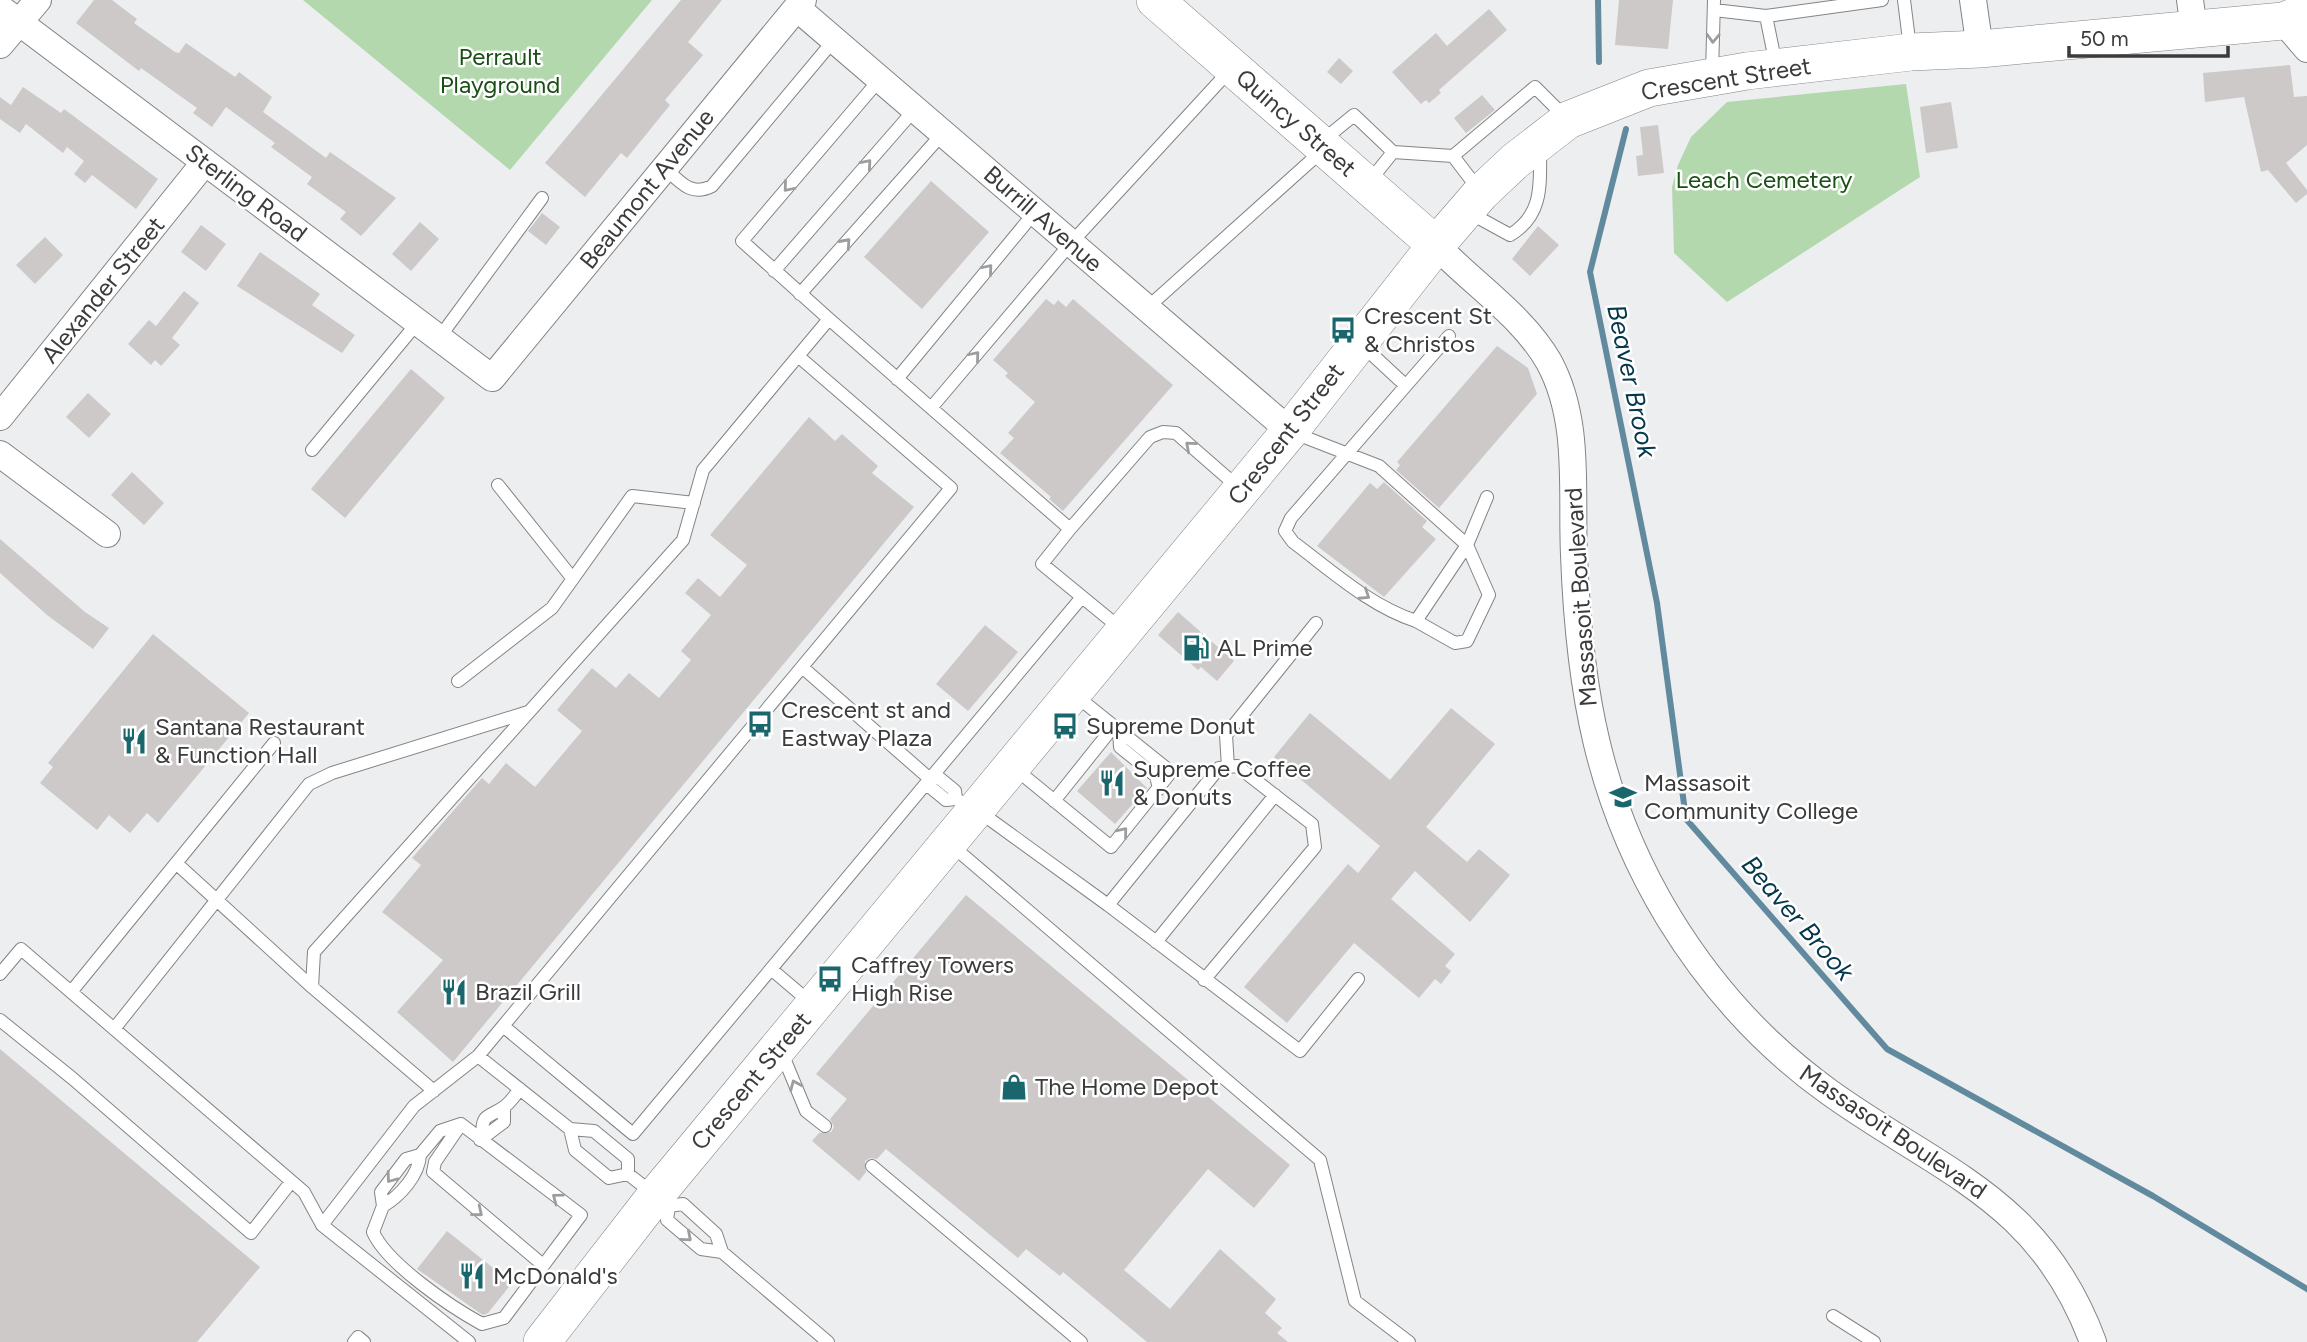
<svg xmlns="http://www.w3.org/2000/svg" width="2307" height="1342" font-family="Figtree,sans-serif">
  <rect width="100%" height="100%" fill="#edeef0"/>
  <path fill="#b3d8ae" d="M303,0H652L510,170Z
    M1906,84L1920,177L1727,302L1674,253L1672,187L1678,165L1691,137L1727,102Z"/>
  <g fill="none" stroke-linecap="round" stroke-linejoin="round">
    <path stroke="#628a9f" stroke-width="6" d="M1598,0L1599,62
      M1626,129L1590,272L1657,603L1686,819L1887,1049L2153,1196L2307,1289"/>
  </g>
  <path fill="#ccc9c8" d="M94,0H112L137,19L134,23L175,52L179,53L186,43L235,77L239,72L272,97L263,112L326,158L330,152L396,198L361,236L340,219L346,212L307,184L312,177L271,147L275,143L226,107L212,127L193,113L197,108L141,68L139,71L76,23Z
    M681,0H722L688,42L703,55L665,100L670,105L627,158L621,153L585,197L545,163Z
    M1619,0H1673L1668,49L1615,45Z
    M1489,9L1507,30L1439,90L1441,93L1429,103L1426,100L1421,104L1392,72L1436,33L1447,46Z
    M1339,58L1353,71L1341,84L1327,72Z
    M2290,65L2294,97L2307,96V145L2286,163L2307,190V194L2296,203L2268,170L2261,172L2244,97L2205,102L2203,73Z
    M23,87L61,113L64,109L158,179L136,209L92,175L85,183L74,174L84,161L67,147L63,153L26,124L20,133L0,119V97L11,105Z
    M1482,95L1495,110L1466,133L1454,118Z
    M1951,102L1958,148L1926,153L1920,107Z
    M1658,125L1664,173L1638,176L1636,156L1643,155L1640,127Z
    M931,181L989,232L922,309L864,257Z
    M542,213L560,227L546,245L528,231Z
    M420,222L439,239L411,271L392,254Z
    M201,225L226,244L206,271L181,252Z
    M1538,226L1559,245L1530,276L1512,259Z
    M45,237L63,255L35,284L16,265Z
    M260,252L320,294L312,305L355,335L342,353L237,286Z
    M184,291L199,303L172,338L180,345L161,366L155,360L151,365L128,344L149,320L156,326Z
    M1046,299L1054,305L1058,300L1066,307L1073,299L1173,385L1063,511L1049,499L1051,497L1000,453L1014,438L1008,433L1035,402L1005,376L1008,373L993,360Z
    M1497,346L1528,368L1537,394L1439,508L1396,470L1400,465L1397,462Z
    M411,369L445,398L345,518L311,489Z
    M88,393L111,414L89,438L66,417Z
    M809,417L835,441L842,434L878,466L872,473L914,507L453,1062L397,1012L443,960L382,912L421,865L412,858L482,778L489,784L506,763L535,787L582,731L557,710L592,668L616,688L629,673L659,698L691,660L681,651L711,615L685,593L698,578L720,597L747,565L710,535Z
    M132,472L164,503L144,525L111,495Z
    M1384,482L1427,521L1422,527L1436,539L1384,597L1317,546L1370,483L1377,489Z
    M0,539L85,612L109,628L93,649L47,615L0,573Z
    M1178,612L1234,661L1217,681L1201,667L1198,670L1158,635Z
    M985,625L1018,652L968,711L936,684Z
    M153,634L249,713L158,823L147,813L130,833L109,815L97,830L40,783L53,767L48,763Z
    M1451,708L1495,744L1426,827L1467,862L1479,849L1510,875L1470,922L1415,871L1391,899L1455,954L1445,966L1451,971L1441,984L1435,979L1419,998L1354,943L1287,1023L1244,987L1348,864L1358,873L1380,846L1274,757L1310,713L1390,780Z
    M1111,752L1147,788L1115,824L1077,791Z
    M966,895L1290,1165L1254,1208L1208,1169L1124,1270L1170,1309L1220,1249L1276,1299L1265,1313L1282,1328L1277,1333L1288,1342H1147L1063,1272L1060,1276L1026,1249L1018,1258L886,1149L877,1159L870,1158L865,1161L866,1172L859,1181L812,1141L819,1133L831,1132L834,1127L830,1119L847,1099L816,1074Z
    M0,1049L260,1267L197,1342H0Z
    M447,1231L512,1283L488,1313L483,1315L474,1309L417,1269Z"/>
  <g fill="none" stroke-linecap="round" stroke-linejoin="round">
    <g stroke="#838486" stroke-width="14">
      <path id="service" d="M1904,0L1910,48
        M1714,10L1766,16
        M1776,65L1766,16L1882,0
        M1712,73L1714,0
        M1321,142L1354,115L1393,152L1369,182
        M1393,152L1453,156
        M665,168C680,182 691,197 712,186L834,40
        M1479,190L1453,156L1535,87L1565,117
        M1468,212L1510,235C1544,215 1540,183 1540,148
        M774,271L915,109
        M800,294L943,133
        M1147,308L1324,149
        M829,319L742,241L880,79
        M439,338L542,198
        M1362,345L1405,385
        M897,379L1035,212
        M931,408L1071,243L1230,70
        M1294,433L1379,466L1467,545L1416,621C1370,606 1332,571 1293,542L1285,531L1291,518L1449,336
        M312,450L418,322
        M498,485L573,579
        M1070,529L1150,437L1163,432L1176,433L1239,488
        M1082,597L633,1134L503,1026L951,488L798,356L829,319L1070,529L1042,564L1120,628
        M1416,621L1455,643L1467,641L1489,595L1467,545L1487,497
        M802,667L930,779L938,777L955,791L956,799
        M458,681L552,608L632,496L694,503
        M1119,730L1120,747L1156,776L1159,789
        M1013,767L1111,847L1171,772L1075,695
        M1228,767L1226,735L1316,623
        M930,779L929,786L946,800L956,799L977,810L1108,905L1300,1051L1358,979
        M1054,801L1114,726
        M950,844L1320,1160L1355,1301L1409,1342
        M176,863L312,987
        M1108,905L1219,768L1237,766L1312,824L1315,847L1204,980
        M1156,942L1275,795
        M771,969L811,1003
        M0,974L21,949L304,1192L322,1225L469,1342
        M71,992L274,743
        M0,1020L72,1078L251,1233L291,1182
        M503,1026L478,1056L570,1129L594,1131L628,1159V1174
        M114,1029L309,784L332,773L528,712
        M781,1051L806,1111L825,1126
        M434,1091L312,987L314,952L683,540L703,470L798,356
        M461,1124L440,1131L420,1155L406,1159L381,1192L383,1206L373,1232C387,1264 451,1307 482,1324L504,1318L581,1215L461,1124L435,1162L433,1172L543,1265
        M570,1129L575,1150L609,1178L628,1174L669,1206L683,1204L716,1234L722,1252L828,1342
        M482,1137C482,1112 487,1119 504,1107C510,1103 515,1095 520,1089
        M480,1140L504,1122V1108
        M872,1166L1081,1342
        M383,1206C400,1196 419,1175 420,1155
        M669,1206L667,1220L701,1249L722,1252
        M322,1225L414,1106L478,1056
        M1833,1316L1874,1342
        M354,1342L358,1337L364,1342"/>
    </g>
    <g stroke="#838486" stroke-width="28">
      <path id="minor" d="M1973,0L1980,49
        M2190,0L2194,30
        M0,8L492,378L803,0
        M797,8L1290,431
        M2283,21L2307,49
        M0,45L38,0
        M1436,245C1472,283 1523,316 1549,362C1581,421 1571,491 1574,555C1579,689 1598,801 1669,918C1710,985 1765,1046 1829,1092C1942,1173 2040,1199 2093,1342
        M0,417L205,162
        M0,454L107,534"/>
    </g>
    <g stroke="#838486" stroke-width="38">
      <path id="secondary" d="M1155,0L1436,245
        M542,1342L656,1195L1290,431L1436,245L1481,193L1515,161L1568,120L1649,88L1747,71L1911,52L1980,49L2283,21L2307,12"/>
    </g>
    <use href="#service" stroke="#fff" stroke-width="12"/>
    <use href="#minor" stroke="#fff" stroke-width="26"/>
    <use href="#secondary" stroke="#fff" stroke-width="37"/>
  </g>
  <defs><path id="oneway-chevron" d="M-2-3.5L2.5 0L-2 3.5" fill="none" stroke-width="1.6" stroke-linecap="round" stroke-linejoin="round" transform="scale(1.75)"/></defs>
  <g stroke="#9d9d9e">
    <use href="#oneway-chevron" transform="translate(1713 38) rotate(92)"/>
    <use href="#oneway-chevron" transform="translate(867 164) rotate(-49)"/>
    <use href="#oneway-chevron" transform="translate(788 187) rotate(130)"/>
    <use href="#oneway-chevron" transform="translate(846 243) rotate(-48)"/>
    <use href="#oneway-chevron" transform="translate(988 269) rotate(-50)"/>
    <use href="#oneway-chevron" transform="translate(975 356) rotate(-50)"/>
    <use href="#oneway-chevron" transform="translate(1190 446) rotate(-139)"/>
    <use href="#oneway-chevron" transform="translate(1365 595) rotate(33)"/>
    <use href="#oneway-chevron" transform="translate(1123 832) rotate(-51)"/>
    <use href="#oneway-chevron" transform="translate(795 1085) rotate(-113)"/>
    <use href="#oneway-chevron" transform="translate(391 1178) rotate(127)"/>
    <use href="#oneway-chevron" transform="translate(557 1198) rotate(-143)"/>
    <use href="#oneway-chevron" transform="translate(478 1212) rotate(39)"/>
    <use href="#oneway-chevron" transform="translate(687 1237) rotate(41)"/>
  </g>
  <defs>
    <g id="bus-bare" transform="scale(2.1)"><path d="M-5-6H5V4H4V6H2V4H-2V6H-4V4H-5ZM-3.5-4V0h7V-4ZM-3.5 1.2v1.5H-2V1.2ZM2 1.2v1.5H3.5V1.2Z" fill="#19676c" stroke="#fff" stroke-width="2.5" paint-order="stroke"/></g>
    <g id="fuel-bare" transform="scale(2.1)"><path d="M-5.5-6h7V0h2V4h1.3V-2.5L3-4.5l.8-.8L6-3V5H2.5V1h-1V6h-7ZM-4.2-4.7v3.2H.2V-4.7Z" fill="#19676c" stroke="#fff" stroke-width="2.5" paint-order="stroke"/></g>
    <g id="restaurant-bare" transform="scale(2.1)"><path d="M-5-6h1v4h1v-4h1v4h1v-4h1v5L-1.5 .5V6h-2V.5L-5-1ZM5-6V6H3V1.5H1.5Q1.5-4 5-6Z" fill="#19676c" stroke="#fff" stroke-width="2.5" paint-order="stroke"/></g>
    <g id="university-bare" transform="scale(2.1)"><path d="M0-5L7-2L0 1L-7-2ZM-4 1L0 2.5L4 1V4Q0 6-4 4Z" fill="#19676c" stroke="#fff" stroke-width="2.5" paint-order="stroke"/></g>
    <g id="shop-bare" transform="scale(2.1)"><path d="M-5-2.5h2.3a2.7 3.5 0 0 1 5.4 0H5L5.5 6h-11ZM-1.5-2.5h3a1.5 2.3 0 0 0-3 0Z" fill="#19676c" stroke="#fff" stroke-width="2.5" paint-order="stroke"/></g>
  </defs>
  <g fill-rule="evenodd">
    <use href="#bus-bare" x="1343" y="330"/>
    <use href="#fuel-bare" x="1196" y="648"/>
    <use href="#bus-bare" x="760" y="724"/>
    <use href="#bus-bare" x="1065" y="726"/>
    <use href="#restaurant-bare" x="134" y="741"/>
    <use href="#restaurant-bare" x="1112" y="783"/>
    <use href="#university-bare" x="1623" y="797"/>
    <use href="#bus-bare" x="830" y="979"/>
    <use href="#restaurant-bare" x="454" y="992"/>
    <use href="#shop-bare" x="1014" y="1087"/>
    <use href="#restaurant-bare" x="472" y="1276"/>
  </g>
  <g text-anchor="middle" stroke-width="5" stroke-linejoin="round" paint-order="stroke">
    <g font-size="24" fill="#194e14" stroke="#fff">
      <text x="500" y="65">Perrault<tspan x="500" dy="28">Playground</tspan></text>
      <text x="1764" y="188">Leach Cemetery</text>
    </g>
    <g font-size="24" fill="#3b3b3c" stroke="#fff">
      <text transform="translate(1726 79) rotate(-9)" y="8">Crescent Street</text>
      <text transform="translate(1296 123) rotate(41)" y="8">Quincy Street</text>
      <text transform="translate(647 189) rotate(-51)" y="8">Beaumont Avenue</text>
      <text transform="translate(246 193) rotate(37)" y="8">Sterling Road</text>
      <text transform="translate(1043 219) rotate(41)" y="8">Burrill Avenue</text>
      <text transform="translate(103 290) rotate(-51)" y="8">Alexander Street</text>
      <text transform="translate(1286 434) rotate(-52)" y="8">Crescent Street</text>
      <text transform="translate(1581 597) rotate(-94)" y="8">Massasoit Boulevard</text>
      <text transform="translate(751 1081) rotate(-50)" y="8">Crescent Street</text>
      <text transform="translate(1893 1132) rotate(34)" y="8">Massasoit Boulevard</text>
    </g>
    <g font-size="24" fill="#3b3b3c" stroke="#fff" text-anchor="start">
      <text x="1364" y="324">Crescent St<tspan x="1364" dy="28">&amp; Christos</tspan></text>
      <text x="1217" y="656">AL Prime</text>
      <text x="781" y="718">Crescent st and<tspan x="781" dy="28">Eastway Plaza</tspan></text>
      <text x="1086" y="734">Supreme Donut</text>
      <text x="155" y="735">Santana Restaurant<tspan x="155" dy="28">&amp; Function Hall</tspan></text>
      <text x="1133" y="777">Supreme Coffee<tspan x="1133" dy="28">&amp; Donuts</tspan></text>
      <text x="1644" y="791">Massasoit<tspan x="1644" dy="28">Community College</tspan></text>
      <text x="851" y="973">Caffrey Towers<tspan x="851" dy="28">High Rise</tspan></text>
      <text x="475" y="1000">Brazil Grill</text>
      <text x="1035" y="1095">The Home Depot</text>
      <text x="493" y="1284">McDonald's</text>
    </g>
    <g font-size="26" font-style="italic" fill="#02374c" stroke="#fff">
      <text transform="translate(1632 381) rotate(78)" y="9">Beaver Brook</text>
      <text transform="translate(1798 918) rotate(49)" y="9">Beaver Brook</text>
    </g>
  </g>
  <path d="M2069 46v10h159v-10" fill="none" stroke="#3b3b3c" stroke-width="3.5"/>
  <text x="2080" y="46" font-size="21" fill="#3b3b3c" stroke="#ffffff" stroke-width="5" paint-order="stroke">50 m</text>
</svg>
